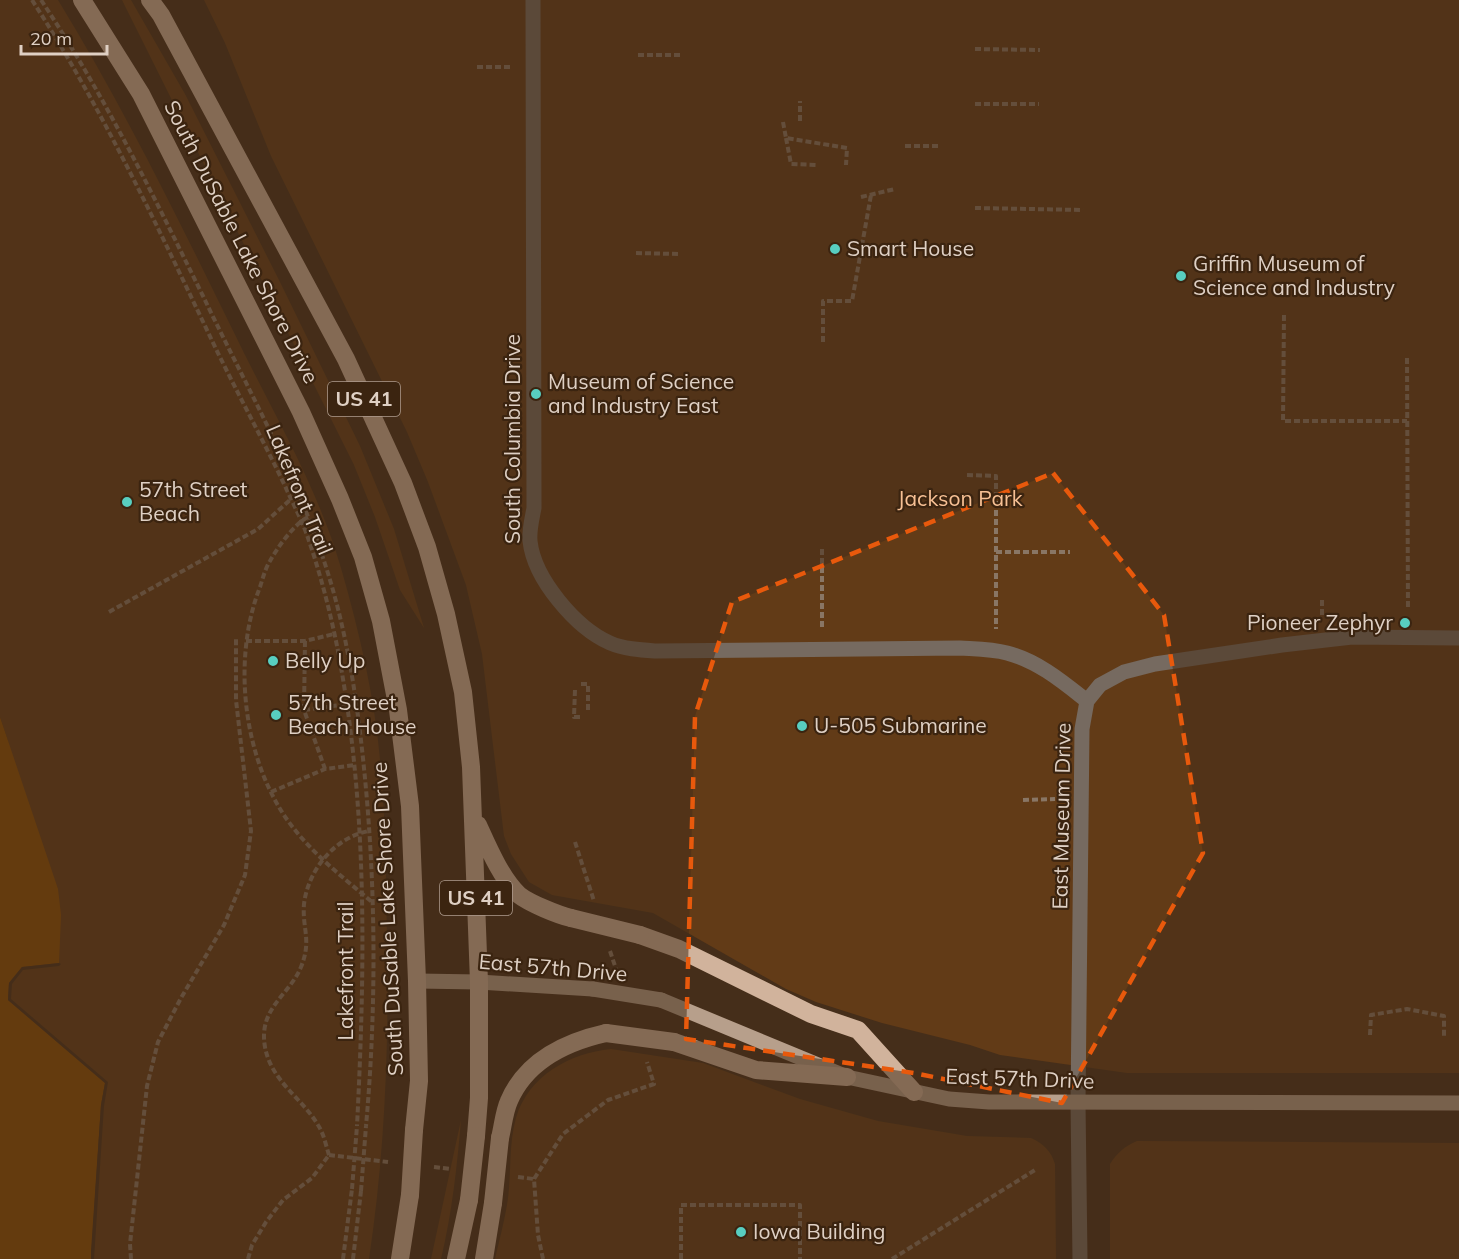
<svg xmlns="http://www.w3.org/2000/svg" width="1459" height="1259" font-family="Mulish,sans-serif">
  <rect width="100%" height="100%" fill="#452e1a"/>
  <path fill="#623b17" d="M0,0H58C128,114 186,235 245,355C280,425 319,492 341,568C360,634 376,703 381,771C386,827 386,883 387,939C389,1046 385,1153 369,1259H91L101,1105L105,1083L8,1000L9,983L22,967L8,741L0,717Z
    M122,0H131L185,94L280,282L360,446L394,529L424,628L400,590L375,517L354,465Z
    M204,0H1459V1073H1127L1000,1055L970,1045L882,1023L816,1002L786,989L653,913L552,895L529,882L511,854L504,836L482,654L466,585L428,482L407,432L271,156L225,43Z
    M611,1049L703,1063L800,1099L878,1121L967,1136L1031,1138C1044,1144 1051,1151 1055,1164L1056,1259H495C499,1241 504,1223 507,1205C512,1176 508,1146 516,1118C528,1076 570,1053 611,1049Z
    M461,1120C457,1167 452,1213 441,1259H431Z
    M1137,1141L1459,1143V1259H1110V1164C1117,1153 1125,1146 1137,1141Z"/>
  <path fill="#8b4c00" d="M0,717L58,889L61,915L59,963L22,967L9,983L8,1000L105,1083L101,1105L91,1259H0Z"/>
  <path fill="#452e1a" d="M59,963L61,964L59,966L23,970L12,984L11,999L108,1082L104,1106L94,1259H91V1251L101,1105L105,1083L8,1000L9,983L22,967Z"/>
  <g fill="none" stroke-linecap="round" stroke-linejoin="round">
    <path stroke="#897665" stroke-width="4" stroke-dasharray="6 3" stroke-linecap="butt" d="M32,0C104,111 160,232 217,351C239,396 263,440 285,486C293,504 303,522 309,541C321,576 331,615 338,651C368,808 365,967 357,1126
      M41,0C104,94 153,195 203,296C245,384 295,471 325,564C349,637 359,713 366,789C376,901 376,1014 366,1126
      M975,49L1040,50
      M638,55H680
      M477,67H512
      M975,104H1039
      M800,121V101
      M783,122L786,138L847,148L846,165
      M786,138L791,164L818,165
      M905,146H938
      M861,197L895,189
      M975,208L1083,210
      M636,253L678,254
      M1284,315L1283,421H1407
      M823,342V301H852L871,195
      M1407,358L1408,610
      M967,475L996,476V629
      M308,517C295,523 277,548 270,561C265,569 263,578 260,587C233,656 242,749 282,812C304,847 340,875 372,902
      M822,549V628
      M996,552H1070
      M109,612L258,529L291,499
      M1322,615V599
      M246,641H305L334,634
      M305,641L304,710L325,769
      M581,684H588V710
      M575,690L574,717H581
      M304,710L347,704
      M271,792L325,769L355,765
      M1023,800L1055,799
      M575,842L594,901
      M610,951L617,972
      M1370,1035L1371,1015L1407,1009L1444,1016V1036
      M329,1155C326,1146 324,1134 318,1125C302,1098 271,1081 265,1047C258,1008 289,996 301,967C312,940 302,929 304,904C308,870 335,837 369,831
      M329,1155L388,1162
      M434,1167L451,1169
      M518,1177L534,1179
      M131,1259L130,1244L147,1086L158,1042L181,998L224,925L245,875L251,831L236,700V638
      M248,1259L252,1245L266,1222L283,1200L312,1178L329,1155
      M343,1259L352,1189
      M353,1259L361,1191
      M543,1259L538,1235L534,1179L563,1134L608,1100L654,1084L647,1062
      M681,1259V1205H800V1259
      M892,1259L1035,1170"/>
    <path stroke="#766a60" stroke-width="15" d="M533,0L534,508C532,519 529,530 530,541C534,579 576,628 610,643C624,649 641,650 656,651L960,648C976,649 992,649 1007,653C1038,661 1063,682 1087,701
      M1080,1259L1078,1103L1082,729L1087,701L1100,685L1124,672L1155,664L1282,645L1352,637L1459,638"/>
    <path stroke="#b79f8b" stroke-width="15" d="M417,981L479,982L593,989
      M661,1000L847,1077L949,1099L989,1102L1459,1103"/>
    <path stroke="#d1b39c" stroke-width="18" d="M82,0L141,94L301,412L340,499L363,557L381,621L398,710L410,806L417,981L419,1081L414,1130
      M150,0L161,15L346,359L403,483L427,547L446,614L463,692L471,767L479,982V1098L476,1136
      M478,825C488,847 501,878 519,895C529,903 558,915 571,918
      M640,935L679,949L811,1014L858,1030L914,1092
      M674,1042L756,1070L847,1077
      M500,1138C503,1126 504,1112 509,1101C526,1061 566,1042 606,1033
      M400,1259L410,1195
      M456,1259L469,1200
      M484,1259L493,1203"/>
    <path stroke="#897665" stroke-width="4" stroke-dasharray="6 3" stroke-linecap="butt" d="M352,1189L357,1126
      M361,1191L366,1126"/>
    <path stroke="#b79f8b" stroke-width="15" d="M593,989L661,1000"/>
    <path stroke="#d1b39c" stroke-width="18" d="M571,918L640,935
      M606,1033L674,1042
      M410,1195L414,1130
      M469,1200L476,1136
      M493,1203L500,1138"/>
  </g>
  <path d="M0 0H1459V1259H0ZM1053,473L1164,615L1203,853L1062,1103L914,1073L686,1039L695,716L732,602Z" fill="#452e1a" fill-opacity=".55" fill-rule="evenodd"/>
  <path fill="none" stroke="#e8590c" stroke-width="4.5" stroke-dasharray="12 8" stroke-linejoin="round" d="M1053,473L1164,615L1203,853L1062,1103L914,1073L686,1039L695,716L732,602Z"/>
  <g fill="#58cec0" stroke="#3b2410" stroke-width="2">
    <circle cx="835" cy="249" r="6"/>
    <circle cx="1181" cy="276" r="6"/>
    <circle cx="536" cy="394" r="6"/>
    <circle cx="127" cy="502" r="6"/>
    <circle cx="1405" cy="623" r="6"/>
    <circle cx="273" cy="661" r="6"/>
    <circle cx="276" cy="715" r="6"/>
    <circle cx="802" cy="726" r="6"/>
    <circle cx="741" cy="1232" r="6"/>
  </g>
  <g text-anchor="middle" stroke-width="4.5" stroke-linejoin="round" paint-order="stroke">
    <g fill="#3b2410" stroke="#ae9c8e" stroke-width="1.5">
      <rect x="328" y="382" width="72" height="34" rx="4.5"/>
      <rect x="440" y="881" width="72" height="34" rx="4.5"/>
    </g>
    <g font-size="20" font-weight="bold" fill="#dfd0c4">
      <text x="364" y="406">US 41</text>
      <text x="476" y="905">US 41</text>
    </g>
    <g font-size="21" fill="#dfd0c4" stroke="#3b2410">
      <text transform="translate(241 242) rotate(63)" y="7">South DuSable Lake Shore Drive</text>
      <text transform="translate(513 439) rotate(-90)" y="7">South Columbia Drive</text>
      <text transform="translate(299 490) rotate(67)" y="7">Lakefront Trail</text>
      <text transform="translate(1062 816) rotate(-89)" y="7">East Museum Drive</text>
      <text transform="translate(388 919) rotate(-93)" y="7">South DuSable Lake Shore Drive</text>
      <text transform="translate(553 968) rotate(5)" y="7">East 57th Drive</text>
      <text transform="translate(346 971) rotate(-90)" y="7">Lakefront Trail</text>
      <text transform="translate(1020 1079) rotate(2)" y="7">East 57th Drive</text>
    </g>
    <g font-size="21" fill="#dfd0c4" stroke="#3b2410" text-anchor="start">
      <text x="847" y="256">Smart House</text>
      <text x="1193" y="271">Griffin Museum of<tspan x="1193" dy="24">Science and Industry</tspan></text>
      <text x="548" y="389">Museum of Science<tspan x="548" dy="24">and Industry East</tspan></text>
      <text x="139" y="497">57th Street<tspan x="139" dy="24">Beach</tspan></text>
      <text x="1393" y="630" text-anchor="end">Pioneer Zephyr</text>
      <text x="285" y="668">Belly Up</text>
      <text x="288" y="710">57th Street<tspan x="288" dy="24">Beach House</tspan></text>
      <text x="814" y="733">U-505 Submarine</text>
      <text x="753" y="1239">Iowa Building</text>
    </g>
    <g font-size="21" fill="#f7c094" stroke="#3b2410">
      <text x="960" y="506">Jackson Park</text>
    </g>
  </g>
  <path d="M21 45v9h86v-9" fill="none" stroke="#dfd0c4" stroke-width="3"/>
  <text x="30" y="45" font-size="18" fill="#dfd0c4" stroke="#3b2410" stroke-width="4.5" paint-order="stroke">20 m</text>
</svg>
